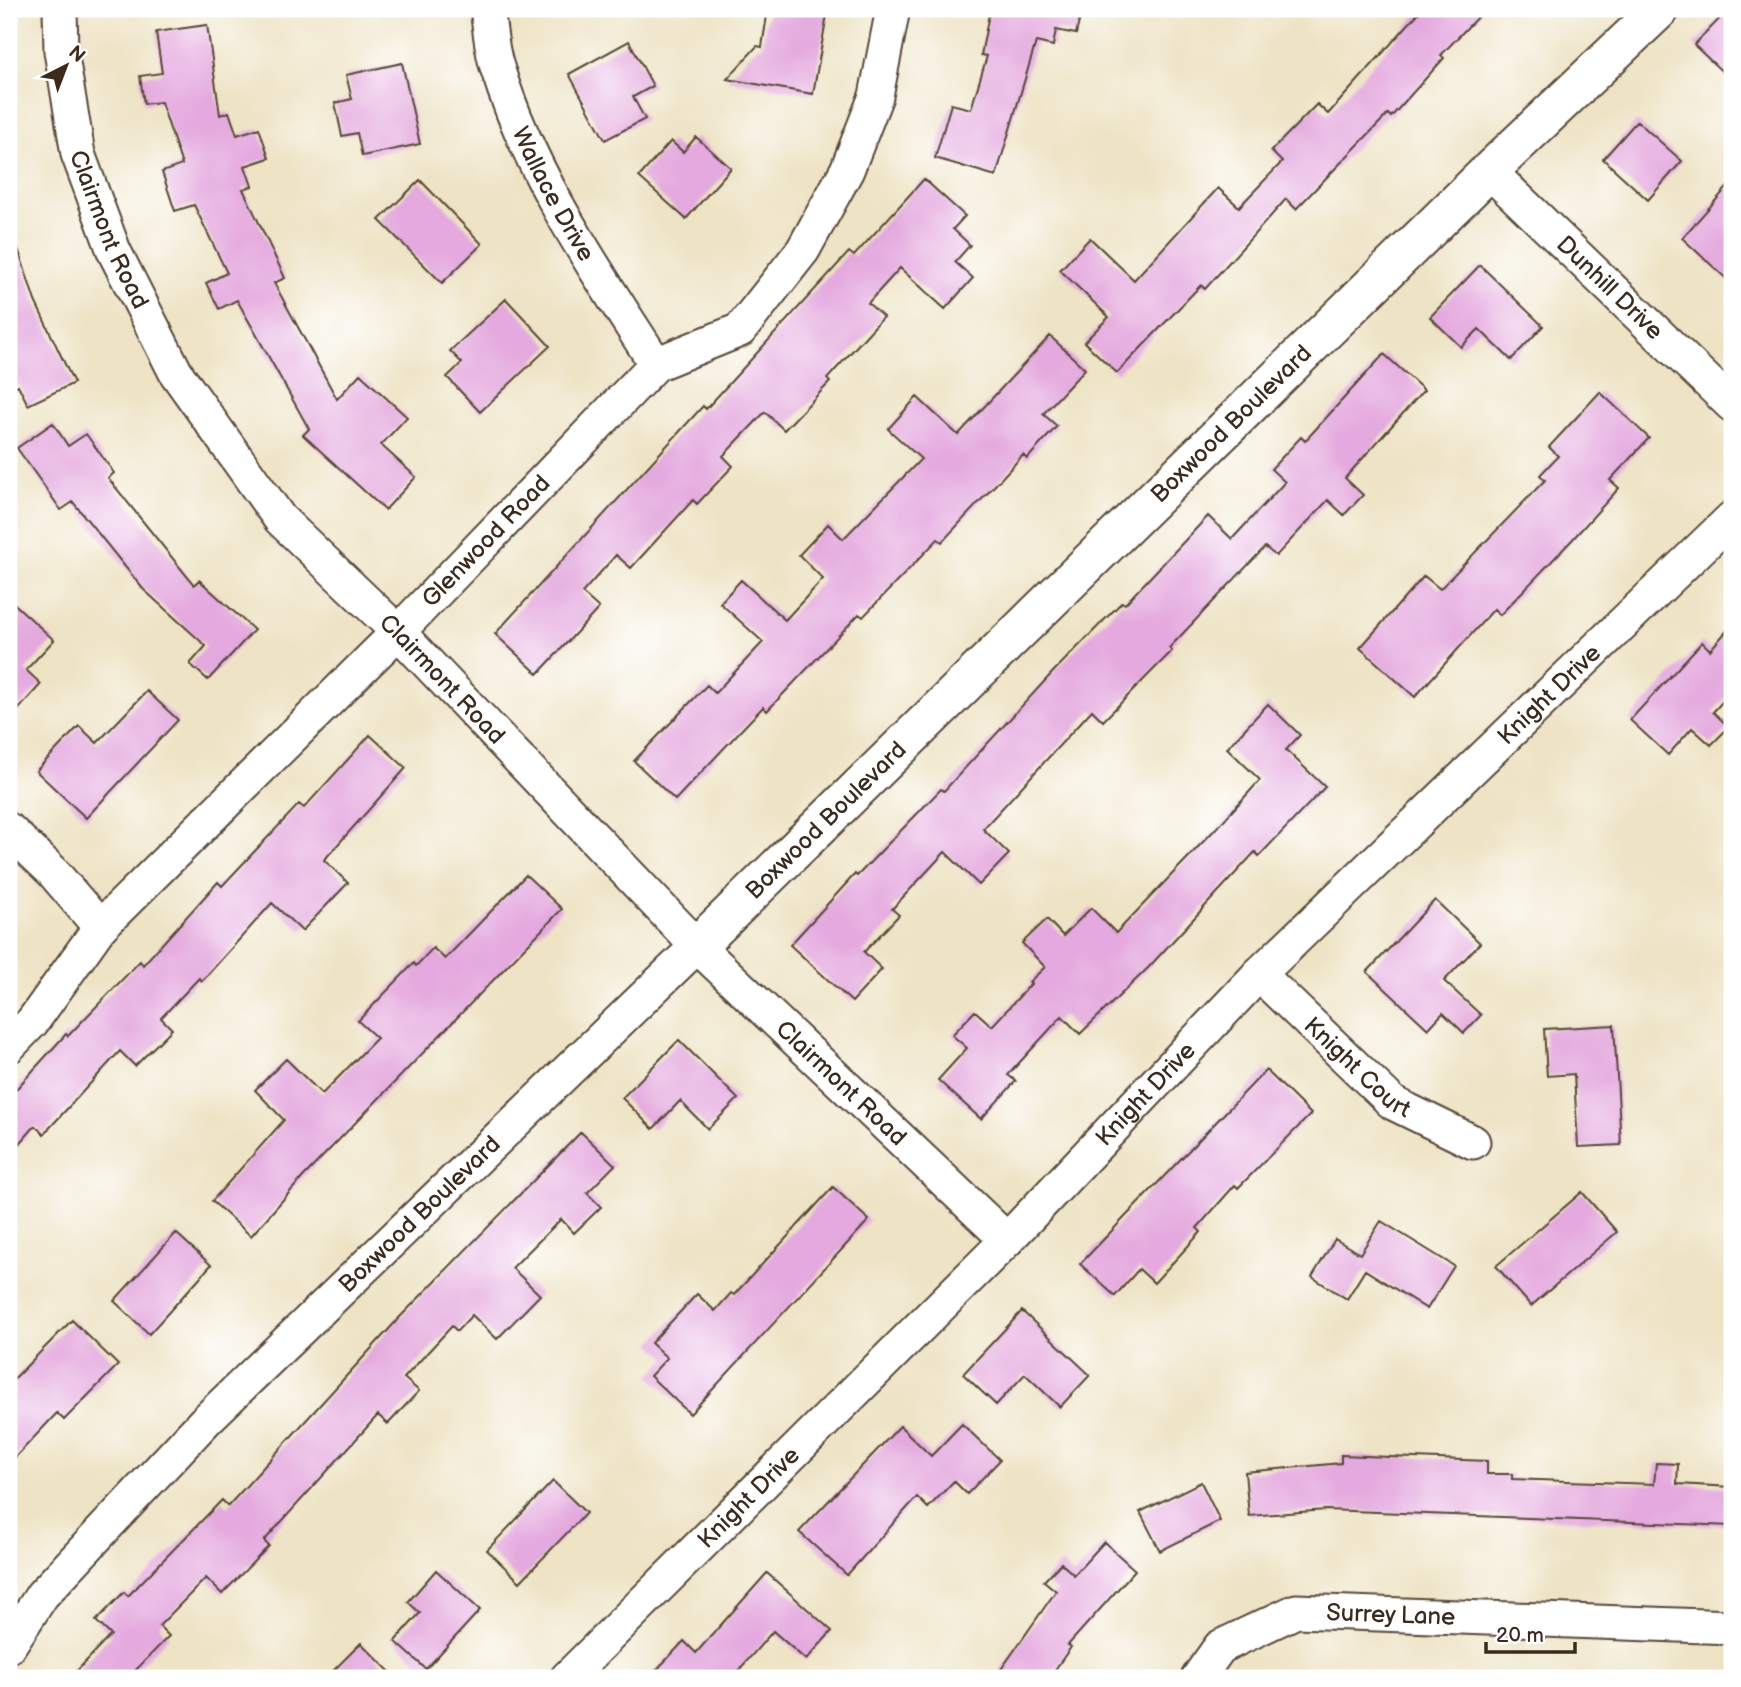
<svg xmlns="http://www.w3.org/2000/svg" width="1741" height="1687" font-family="'Balsamiq Sans',sans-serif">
  <rect width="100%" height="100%" fill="#fff"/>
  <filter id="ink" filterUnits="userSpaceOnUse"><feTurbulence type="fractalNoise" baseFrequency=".0143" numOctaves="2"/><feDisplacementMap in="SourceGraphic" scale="14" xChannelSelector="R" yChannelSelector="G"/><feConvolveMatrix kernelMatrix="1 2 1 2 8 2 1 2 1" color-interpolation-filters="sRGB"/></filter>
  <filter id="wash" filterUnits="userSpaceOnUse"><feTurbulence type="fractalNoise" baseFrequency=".00686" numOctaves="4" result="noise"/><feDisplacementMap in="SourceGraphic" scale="28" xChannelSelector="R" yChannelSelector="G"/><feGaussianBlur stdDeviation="1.57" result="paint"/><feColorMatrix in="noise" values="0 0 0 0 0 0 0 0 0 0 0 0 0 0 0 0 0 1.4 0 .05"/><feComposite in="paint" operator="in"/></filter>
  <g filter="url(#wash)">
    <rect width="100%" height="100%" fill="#eee3c5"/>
    <g id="blocks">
      <path fill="#e4a9de" d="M768,9H828L813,94L727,79L757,46L762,47Z
        M990,9H1082L1076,34L1056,30L1053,46L1036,42L996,176L935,158L951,104L971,109L987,56L981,55Z
        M1422,9H1485L1441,55L1444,58L1391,117L1388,114L1296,209L1286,199L1205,289L1201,285L1117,373L1084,342L1109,317L1060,270L1090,238L1134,280L1218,188L1239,207L1282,162L1271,151L1317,104L1328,114Z
        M1729,9H1732V81L1694,45Z
        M207,25L220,115L229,112L237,135L259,128L269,158L245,166L252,186L243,189L285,278L274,283L337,399L360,374L407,417L381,445L416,477L385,510L303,435L309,429L237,300L219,309L206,283L227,273L194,205L175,211L162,172L182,165L161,102L144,104L140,76L162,73L156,32Z
        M629,41L653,86L633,97L645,119L605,140L569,74Z
        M402,63L420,144L362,156L357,133L342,136L335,103L352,99L346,75Z
        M1637,121L1682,161L1648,200L1603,159Z
        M696,137L731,168L686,219L639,177L671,141L683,152Z
        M924,179L965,216L953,229L970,245L955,262L973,278L945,309L900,268L868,303L883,317L827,379L830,382L784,430L765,412L723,456L733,466L697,504L693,500L631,568L616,555L582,593L599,608L538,674L495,634L703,406L706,409L849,252L854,256Z
        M420,180L482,244L442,283L379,220Z
        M1732,182V284L1682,238Z
        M14,236L35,301L74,383L28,405L18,385L9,389V237Z
        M1480,265L1543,326L1511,360L1479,329L1461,347L1430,317Z
        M506,299L550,346L480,412L447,377L462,363L450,351Z
        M1050,336L1085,369L1043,414L1057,426L1027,459L1023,455L942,542L938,539L863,617L859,614L767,711L763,707L675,800L634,761L707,685L715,693L763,642L720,603L741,580L785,620L823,579L799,555L828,524L843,539L921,459L888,429L917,397L958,435Z
        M1384,354L1424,390L1345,478L1363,495L1344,515L1328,500L1276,556L1265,547L1169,648L1172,651L1103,721L1092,710L983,829L1009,854L979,885L945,852L892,909L899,915L864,952L882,969L852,1002L790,945L855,874L857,876L941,789L944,791L1053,672L1122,602L1125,604L1208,516L1232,539L1285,482L1271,469L1301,437L1305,441Z
        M1600,392L1649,438L1610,480L1619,488L1571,541L1500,615L1494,609L1415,697L1360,648L1424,576L1440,589L1545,480L1540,475L1558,456L1549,447Z
        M53,423L68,446L86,434L114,473L108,478L194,585L199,580L254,630L208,680L190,664L206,646L143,589L73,502L61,510L17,448Z
        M9,599L54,640L26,670L41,684L9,720Z
        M1732,625V691L1713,712L1729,727L1711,745L1692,728L1668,755L1630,720L1702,642L1710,650Z
        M147,691L178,720L86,818L36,771L79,726L97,743Z
        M1268,704L1300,735L1286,750L1325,787L1259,856L1255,852L1149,967L1080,1034L1062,1016L1008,1075L1016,1081L981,1119L938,1080L967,1048L952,1035L975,1011L992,1026L1031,984L1029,982L1045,967L1022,943L1047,919L1063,936L1091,908L1116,933L1223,821L1260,780L1227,748Z
        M370,735L406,768L324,860L348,883L302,931L272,903L202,981L199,978L161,1018L172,1029L135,1066L120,1051L44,1134L35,1126L9,1156V1097L66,1034L68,1036L140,961L143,965L218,882L222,886L299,804L304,808Z
        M526,875L562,909L303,1177L251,1236L212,1201L284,1120L255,1090L286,1059L322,1094L377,1038L358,1021L414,963L416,966L433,948L445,959Z
        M1435,900L1480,943L1444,981L1481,1015L1464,1033L1443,1013L1428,1029L1367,972Z
        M1614,1025L1621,1145L1578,1147L1574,1074L1547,1076L1544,1029Z
        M679,1040L738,1099L708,1129L680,1101L653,1129L622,1098Z
        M1266,1070L1311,1114L1238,1188L1235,1185L1197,1228L1201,1232L1154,1283L1139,1269L1115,1296L1080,1264Z
        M581,1132L615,1165L587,1193L601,1207L574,1233L561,1219L512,1268L540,1295L497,1339L472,1315L457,1331L452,1326L404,1378L419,1391L388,1424L378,1415L264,1541L269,1546L222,1594L206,1578L159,1626L169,1636L128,1678H70L111,1635L96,1621L124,1592L128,1596L222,1500L228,1506L400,1317Z
        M833,1187L869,1220L690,1414L650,1376L667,1358L651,1343L697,1294L715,1311L731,1293L734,1295Z
        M1582,1192L1617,1232L1531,1306L1496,1266Z
        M1381,1221L1454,1266L1427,1309L1365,1270L1347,1299L1312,1277L1335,1239L1360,1254Z
        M176,1233L211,1265L149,1334L114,1301Z
        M1022,1311L1090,1375L1060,1407L1025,1374L996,1405L963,1374Z
        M72,1320L118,1365L64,1420L57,1413L9,1464V1384Z
        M962,1424L1000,1460L967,1494L954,1481L928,1508L917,1497L847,1575L799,1532L900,1426L931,1456Z
        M1341,1455L1487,1461V1474H1512V1479L1654,1484L1656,1463L1678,1464L1677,1484L1732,1487V1526L1326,1510L1249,1516L1245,1472L1341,1463Z
        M553,1481L586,1513L520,1582L487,1550Z
        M1201,1482L1220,1521L1160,1551L1140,1512Z
        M1104,1542L1135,1570L1068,1645L1071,1647L1049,1678H995L1056,1591L1044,1581L1061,1563L1074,1575Z
        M436,1570L480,1610L426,1669L395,1641L420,1613L408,1602Z
        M767,1573L832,1631L806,1660L773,1631L732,1678H649L684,1641L696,1653Z
        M361,1643L396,1678H326Z"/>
    </g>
  </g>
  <g filter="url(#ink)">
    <use href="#blocks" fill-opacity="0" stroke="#564637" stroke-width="2"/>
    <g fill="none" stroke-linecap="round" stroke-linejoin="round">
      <g stroke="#564637" stroke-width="37">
        <g id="minor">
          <path id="s1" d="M60,9L61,51L78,154L114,251L176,373L280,519L398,632L697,946L1007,1240"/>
          <path id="s2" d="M487,9C490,28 491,49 497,67C530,175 595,269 656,364"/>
          <path id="s3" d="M1489,171L1732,405"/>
          <path d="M9,830L52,871L100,927"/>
          <path id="s4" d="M1259,974L1393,1103L1473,1142"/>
          <path id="s5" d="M9,1046L33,1021L100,927L398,632L656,364L740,330L803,250L847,170L876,96L893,9"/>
          <path id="s6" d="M9,1646L42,1595L205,1421L697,946"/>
          <path id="s7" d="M567,1678L1007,1240L1259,974L1732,518"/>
          <path id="s8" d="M1198,1678L1220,1647L1296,1611L1732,1627"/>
        </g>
      </g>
      <g stroke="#564637" stroke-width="42">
        <g id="tertiary">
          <path id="s9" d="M697,946L1489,171L1660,9"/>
        </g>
      </g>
      <use href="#minor" stroke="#fff" stroke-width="33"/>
      <use href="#tertiary" stroke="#fff" stroke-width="38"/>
    </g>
  </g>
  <g text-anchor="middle" stroke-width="5" stroke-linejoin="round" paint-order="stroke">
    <g font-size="24" fill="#3b2a1e" stroke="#fff">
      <text dy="8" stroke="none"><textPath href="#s2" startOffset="198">Wallace Drive</textPath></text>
      <text dy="8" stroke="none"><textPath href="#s1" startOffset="228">Clairmont Road</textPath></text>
      <text dy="8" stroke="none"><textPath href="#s3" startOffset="168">Dunhill Drive</textPath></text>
      <text dy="8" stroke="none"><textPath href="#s9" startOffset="747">Boxwood Boulevard</textPath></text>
      <text dy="8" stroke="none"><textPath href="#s5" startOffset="696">Glenwood Road</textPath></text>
      <text dy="8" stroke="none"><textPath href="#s1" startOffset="794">Clairmont Road</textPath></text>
      <text dy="8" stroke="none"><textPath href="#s7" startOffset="1390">Knight Drive</textPath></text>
      <text dy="8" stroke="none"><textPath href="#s9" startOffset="180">Boxwood Boulevard</textPath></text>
      <text dy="8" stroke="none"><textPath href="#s4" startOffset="136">Knight Court</textPath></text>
      <text dy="8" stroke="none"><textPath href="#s1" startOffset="1362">Clairmont Road</textPath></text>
      <text dy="8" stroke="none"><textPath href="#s7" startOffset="822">Knight Drive</textPath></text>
      <text dy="8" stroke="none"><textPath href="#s6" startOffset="597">Boxwood Boulevard</textPath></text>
      <text dy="8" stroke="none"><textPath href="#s7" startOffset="256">Knight Drive</textPath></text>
      <text dy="8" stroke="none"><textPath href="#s8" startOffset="217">Surrey Lane</textPath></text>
    </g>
  </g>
  <rect width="1741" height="1687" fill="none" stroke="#fff" stroke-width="35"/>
  <g transform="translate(66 66) rotate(42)" stroke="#ffffff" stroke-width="5" paint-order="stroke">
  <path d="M0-5L12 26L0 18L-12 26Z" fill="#3b2a1e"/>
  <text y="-10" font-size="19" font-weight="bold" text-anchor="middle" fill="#3b2a1e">N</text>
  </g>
  <path d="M1486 1642v10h89v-10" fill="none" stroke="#3b2a1e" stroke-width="3.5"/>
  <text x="1496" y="1642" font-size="21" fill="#3b2a1e" stroke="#ffffff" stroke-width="5" paint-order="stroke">20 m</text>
</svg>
